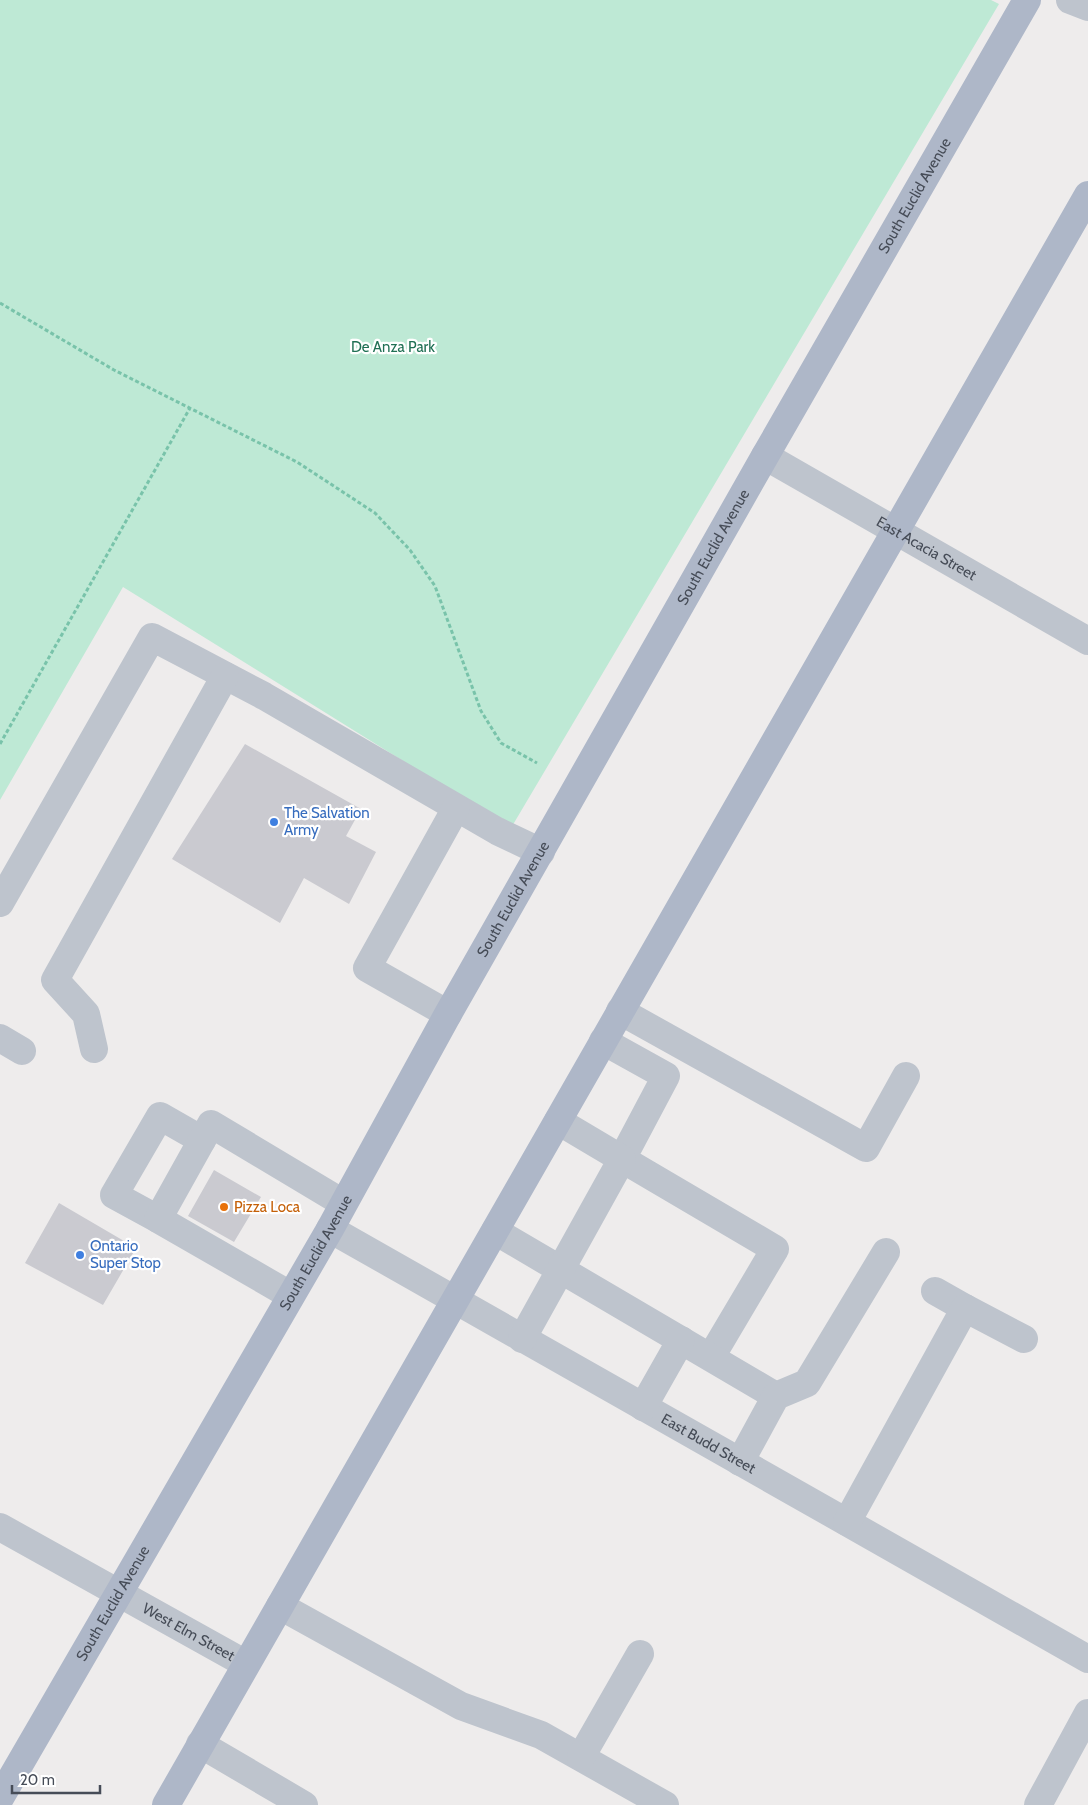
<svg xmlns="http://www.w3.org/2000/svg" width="1088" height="1805" font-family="Cabin,sans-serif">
	<rect width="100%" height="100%" fill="#eeecec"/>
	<path fill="#bee9d5" d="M0,0H991L999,4L511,828L123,587L0,800Z"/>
	<path fill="#cacad0" d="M245,744L361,809L346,836L376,852L349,904L304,878L280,923L172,859Z
		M214,1170L261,1197L234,1242L188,1216Z
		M59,1203L136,1248L103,1305L25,1263Z"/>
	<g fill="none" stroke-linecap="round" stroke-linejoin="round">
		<path stroke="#79c3aa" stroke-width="3" stroke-dasharray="4 2.5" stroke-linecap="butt" d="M0,303L114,370L297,462L375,513L410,550L435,586L481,711L501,743L537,763
			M0,744L190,408"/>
		<g stroke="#bec4cd" stroke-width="28">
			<path d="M1070,0L1088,7"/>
			<path id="s1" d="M765,456L1088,641"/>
			<path d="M0,903L152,637L264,696L497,831L541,852"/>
			<path d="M620,1011L866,1148L906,1076"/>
			<path d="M448,1014L367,968L456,808"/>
			<path d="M0,1038L22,1051"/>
			<path d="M603,1041L666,1076L622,1159L775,1249L711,1357"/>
			<path d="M94,1049L86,1014L55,980L225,676"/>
			<path d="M158,1219L114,1195L160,1116L202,1140"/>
			<path id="s2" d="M330,1229L1088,1659"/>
			<path d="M495,1231L776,1396"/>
			<path d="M935,1291L965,1308"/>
			<path d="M290,1295L158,1219L211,1124L343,1203"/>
			<path d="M522,1339L622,1159L558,1121"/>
			<path d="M643,1407L681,1340"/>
			<path d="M740,1462L776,1396L807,1383L886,1252"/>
			<path d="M847,1522L965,1308L1024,1339"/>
			<path id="s3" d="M0,1527L246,1664"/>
			<path d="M280,1606L461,1706L541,1735L665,1805"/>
			<path d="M200,1744L304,1805"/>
			<path d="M581,1757L640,1654"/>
			<path d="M1038,1805L1088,1713"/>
		</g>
		<g stroke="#aeb7c8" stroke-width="28">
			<path id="s4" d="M0,1798L330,1229L448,1014L765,456L1027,0"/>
			<path d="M166,1805L1088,195"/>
		</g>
	</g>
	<g fill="#3f7fe0" stroke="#fff" stroke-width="2">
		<circle cx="274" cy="822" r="5"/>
		<circle cx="80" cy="1255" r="5"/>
	</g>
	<circle fill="#e8710a" stroke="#fff" stroke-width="2" cx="224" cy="1207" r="5"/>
	<g text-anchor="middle" stroke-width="4.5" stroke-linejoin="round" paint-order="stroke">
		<g font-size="15" fill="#464c57" stroke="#fff">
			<text dy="5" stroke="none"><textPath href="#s4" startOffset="1845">South Euclid Avenue</textPath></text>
			<text dy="5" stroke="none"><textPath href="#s4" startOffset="1440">South Euclid Avenue</textPath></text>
			<text dy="5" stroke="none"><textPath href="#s1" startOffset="186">East Acacia Street</textPath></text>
			<text dy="5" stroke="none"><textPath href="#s4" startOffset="1035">South Euclid Avenue</textPath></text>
			<text dy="5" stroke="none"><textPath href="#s4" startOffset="630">South Euclid Avenue</textPath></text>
			<text dy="5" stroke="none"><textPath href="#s2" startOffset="435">East Budd Street</textPath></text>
			<text dy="5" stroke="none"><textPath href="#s4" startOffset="225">South Euclid Avenue</textPath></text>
			<text dy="5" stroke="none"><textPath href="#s3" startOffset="216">West Elm Street</textPath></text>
		</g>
		<g font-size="15" fill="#207054" stroke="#fff">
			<text x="393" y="352">De Anza Park</text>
		</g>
		<g font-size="15" fill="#366cbe" stroke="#fff" text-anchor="start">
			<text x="284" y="818">The Salvation<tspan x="284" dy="17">Army</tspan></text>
			<text x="90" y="1251">Ontario<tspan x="90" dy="17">Super Stop</tspan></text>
		</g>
		<g font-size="15" fill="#c56008" stroke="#fff" text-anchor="start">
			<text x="234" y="1212">Pizza Loca</text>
		</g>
	</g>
	<path d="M12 1785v8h88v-8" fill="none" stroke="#464c57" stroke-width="2.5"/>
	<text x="20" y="1785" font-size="15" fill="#464c57" stroke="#ffffff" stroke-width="4" paint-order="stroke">20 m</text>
</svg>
